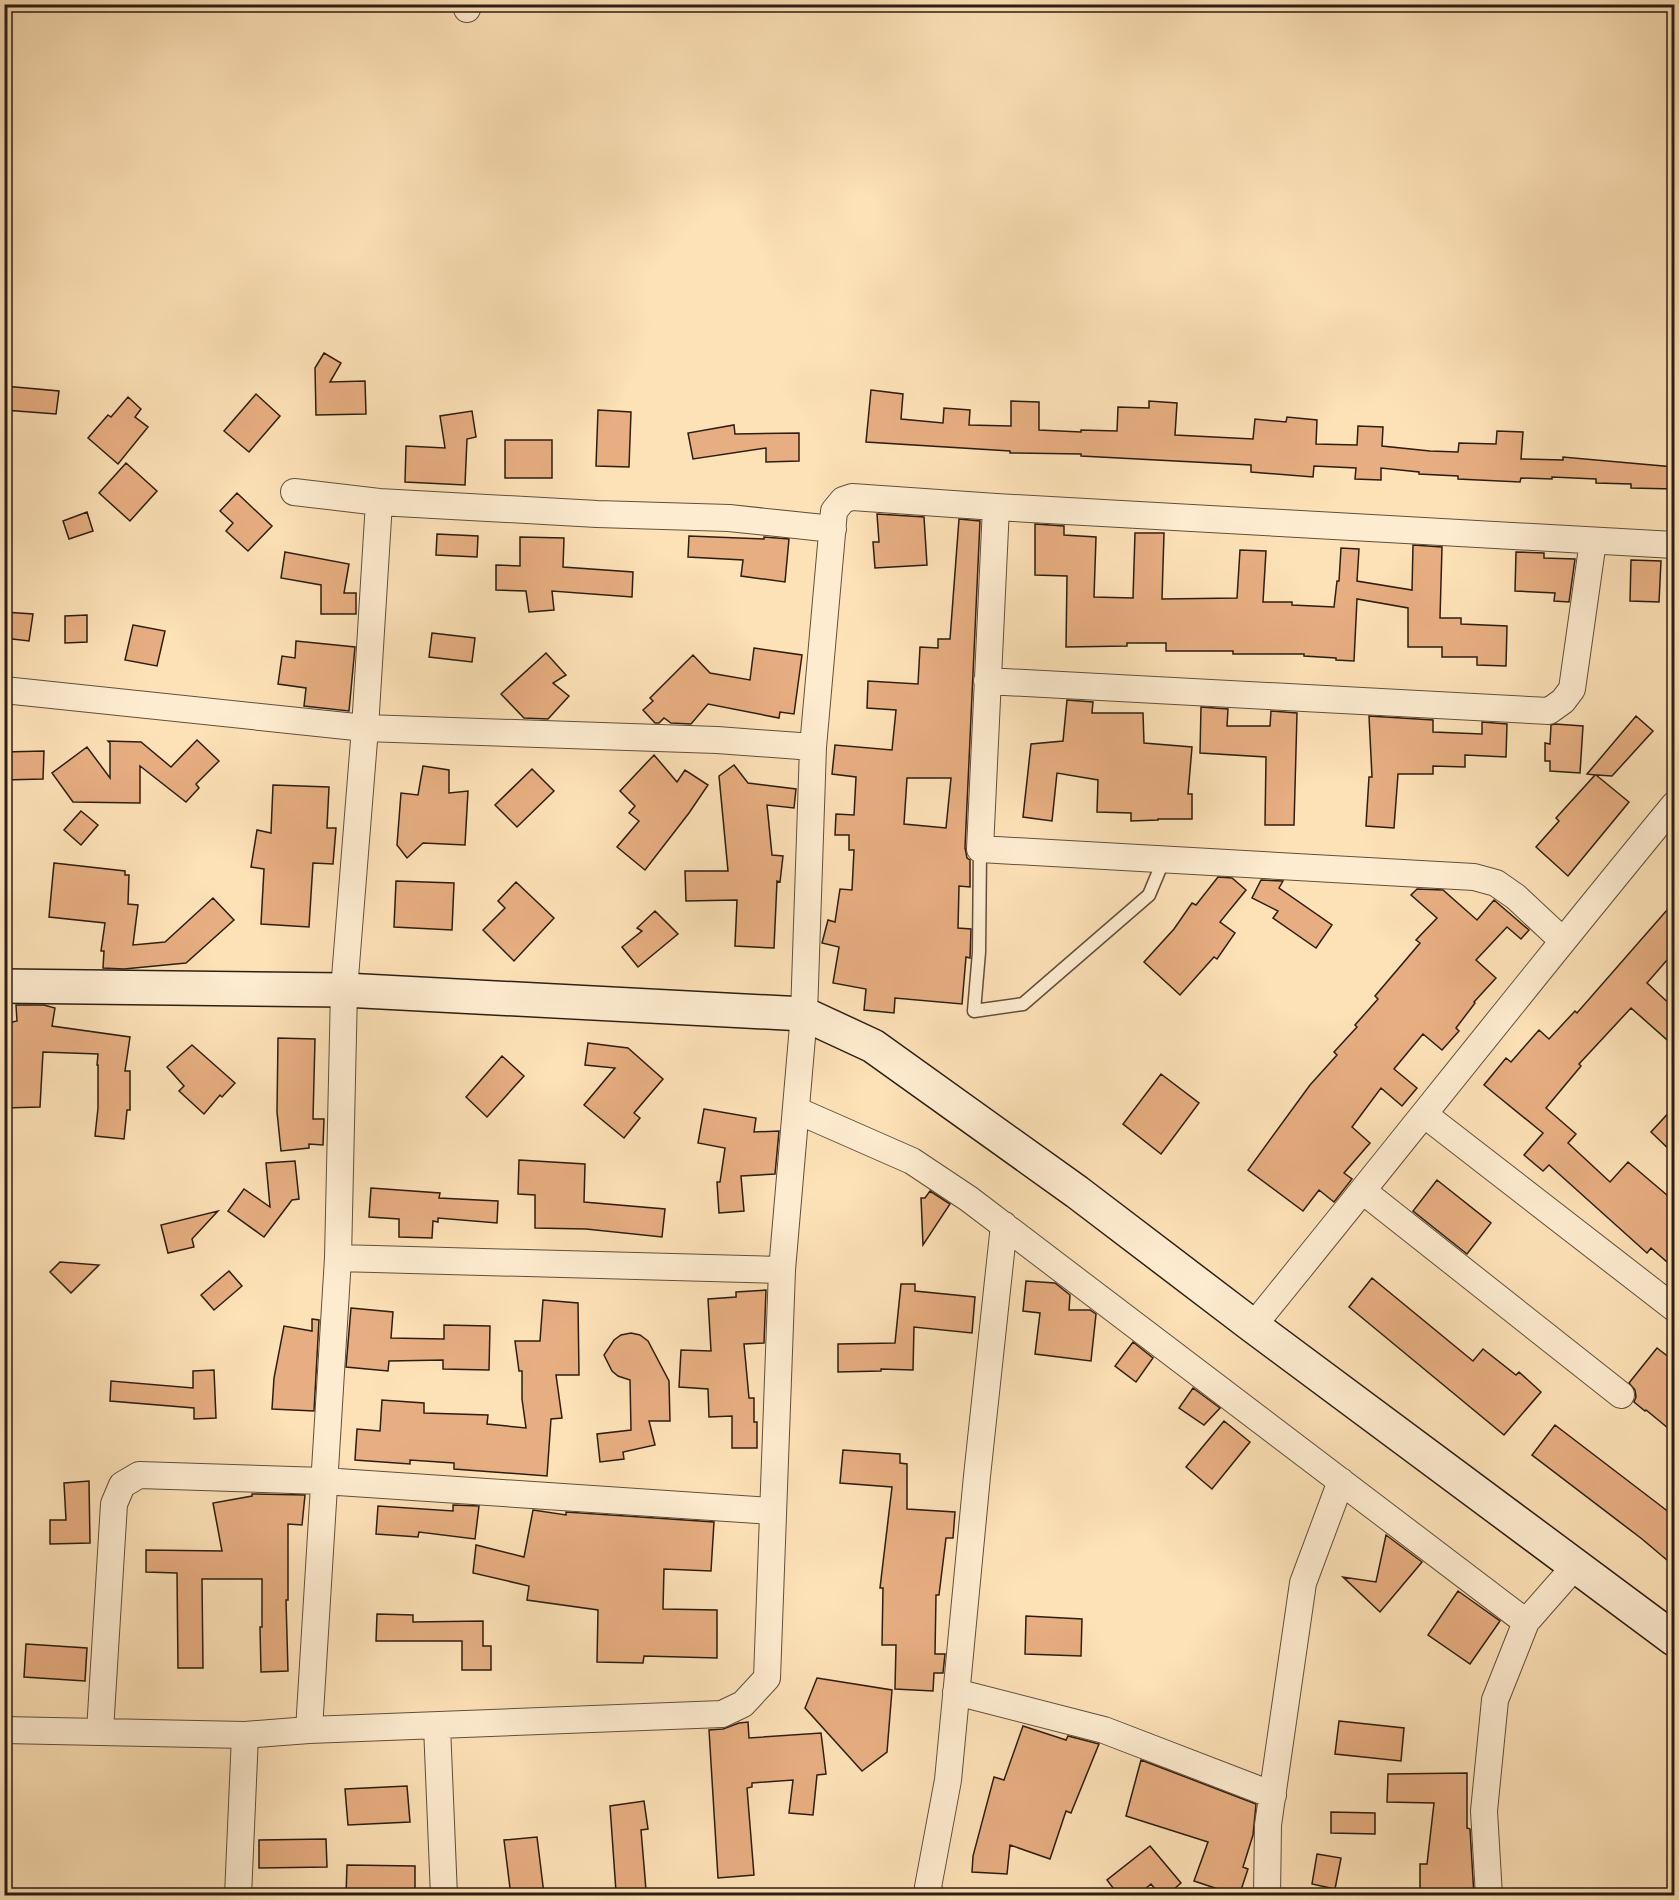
<svg xmlns="http://www.w3.org/2000/svg" width="1679" height="1900" font-family="Vollkorn,serif">
	<rect width="100%" height="100%" fill="#fde1b7"/>
	<filter id="stains"><feTurbulence type="fractalNoise" baseFrequency=".00333" numOctaves="4"/><feColorMatrix values="0 0 0 0 .2 0 0 0 0 .09 0 0 0 0 .02 0 0 0 .5 -.17"/></filter>
	<radialGradient id="worn" r=".72"><stop offset=".6" stop-color="#630" stop-opacity="0"/><stop offset="1" stop-color="#630" stop-opacity=".3"/></radialGradient>
	<path fill="#e7ae81" stroke="#2d1e12" stroke-width="1.5" fill-rule="evenodd" d="M324,353L341,363L330,382L365,381L366,414L316,415L315,368Z
		M4,386L59,391L56,414L4,410Z
		M871,390L903,394L901,419L943,423L944,408L970,410L969,425L1011,426V401L1039,402V430L1081,432V430L1117,431L1118,407L1149,408V401L1177,403L1175,435L1253,439L1255,419L1286,422L1287,417L1317,420L1316,444L1357,445L1358,426L1383,427L1382,446L1430,451L1458,452L1459,443L1496,444L1497,431L1523,432L1521,459L1563,460V457L1674,467V489L1631,488V484L1596,483V479L1552,477V479L1521,478L1520,482L1458,479V476L1419,474V472L1381,468V480L1355,479L1356,468L1314,466L1313,477L1251,472V465L1081,456V454L1010,453V451L866,442Z
		M256,394L280,416L249,452L224,431Z
		M128,397L141,409L135,417L148,427L118,464L88,438L108,415L111,417Z
		M598,410L631,412L629,467L596,466Z
		M472,411L476,437L467,439L465,485L405,482L406,446L445,448L440,416Z
		M734,425L735,434L799,433V461L766,462V448L693,459L688,433Z
		M505,440H552V478H505Z
		M126,463L157,491L130,521L99,493Z
		M237,493L272,526L248,551L226,531L233,523L220,511Z
		M87,512L93,531L69,539L63,521Z
		M877,514L924,517L927,565L875,568L873,542H879Z
		M959,519L980,521L965,848L967,858L970,860V887L959,886L958,928L971,929L970,958L966,957L962,1004L895,998L894,1013L864,1010L866,989L833,983L839,947L822,943L828,920L835,922L840,889L852,890L854,850H849V835H835L836,814L854,815L856,777L832,774L835,745L892,750L896,710L867,708L868,681L918,684L920,647L938,648V639H950ZM907,778H951L946,828L904,824Z
		M1035,524L1064,526V535L1096,537L1094,597L1133,598L1135,533H1164L1162,599L1237,598L1240,550L1266,551L1263,602H1292V605L1334,607L1337,581H1339L1341,548L1359,549L1357,581L1412,590L1413,545L1442,547L1440,618H1461V624L1507,626L1506,666L1477,665V657H1442V647H1408V608L1357,599L1354,661L1336,660V658L1304,656V654H1233V651H1166V643H1127V646L1066,647L1067,576L1035,575Z
		M437,534L478,536L477,557L436,555Z
		M689,536L764,539V537L789,539L785,582L741,576L743,560L688,557Z
		M520,537L564,538L563,567L633,572L632,597L552,591L554,610L529,612L526,591L496,590V565L520,566Z
		M285,552L349,564L344,593H356V614H321V585L281,578Z
		M1516,552L1544,553V558L1575,559L1569,602L1554,601L1555,593L1515,591Z
		M1631,560L1661,561L1659,602L1630,601Z
		M4,612L33,614L29,641L4,638Z
		M87,615V642L65,643V616Z
		M133,625L165,631L157,666L125,660Z
		M432,633L475,638L472,662L429,657Z
		M296,641L355,647L349,711L304,706L306,688L278,684L282,656L295,658Z
		M754,648L802,655L794,714L780,712L779,718L708,704L691,724L671,723L664,718L659,723H655L643,710L653,701L650,698L693,655L710,673L750,680Z
		M546,653L566,675L553,683L569,696L548,719L524,718L501,694Z
		M1067,700L1093,702L1092,713H1143L1144,743L1192,747L1188,794H1192V819H1158V820L1131,821V813L1097,812L1098,780L1057,773L1052,821L1023,817L1031,744L1063,741Z
		M1201,707L1228,709L1227,726H1270L1271,711L1297,713L1294,825H1265L1266,757L1200,753Z
		M1369,716L1433,720V732L1482,734V722L1507,724L1506,757L1465,755V767L1433,766V774H1398L1394,828L1366,826L1369,777H1372Z
		M1636,716L1653,731L1612,776L1596,775L1629,802L1568,876L1536,847L1559,821L1556,818L1595,775L1587,774Z
		M1555,724L1583,726L1580,773L1550,771V761H1545V743L1550,744L1551,725Z
		M197,740L219,761L196,784L199,788L186,802L140,766V803L73,802L52,773L87,747L110,778V743L108,741L141,742L171,767Z
		M44,751L43,779L4,780V752Z
		M654,755L677,782L685,770L708,785L689,813L645,870L617,847L639,821L629,813L635,806L620,791Z
		M734,765L748,783L796,789L794,808L767,805L772,855L783,856L780,882L777,881L774,948L735,946L737,900L686,901L685,871H728L719,776Z
		M423,766L449,770V793L468,791L465,845L423,843L407,858L397,845L401,793L418,795Z
		M532,769L554,791L517,827L495,805Z
		M273,785L329,787L327,828H336L333,864L313,863L309,927L261,924L264,869L251,867L257,830L271,833Z
		M81,811L98,825L81,845L64,830Z
		M54,863L125,871V875H129L128,904L138,905L133,945L165,942L213,898L234,920L186,963L124,969L103,968L104,951H101L105,923L49,917Z
		M1218,877L1232,878L1246,890L1220,922L1235,933L1217,959L1214,957L1180,995L1144,962L1174,929L1192,903L1196,905Z
		M1261,880L1283,881L1279,888L1332,925L1316,948L1273,918L1278,911L1252,898Z
		M396,881L454,883L452,930L394,927Z
		M516,882L554,918L514,961L483,930L505,908L498,901Z
		M1417,889L1443,890L1477,920L1494,900L1529,930L1521,939L1507,927L1476,960L1496,978L1474,1002L1475,1003L1456,1028L1459,1031L1442,1050L1423,1034L1394,1069L1417,1088L1402,1106L1381,1088L1352,1127L1370,1143L1344,1173L1352,1179L1334,1202L1319,1190L1303,1211L1248,1170L1310,1085L1337,1055L1334,1052L1357,1027L1355,1025L1378,999L1375,996L1420,943L1416,940L1437,918L1411,895Z
		M1674,902V952L1647,983L1674,1008V1046L1631,1008L1579,1064L1581,1066L1546,1108L1576,1134L1568,1143L1610,1182L1628,1162L1674,1201V1268L1651,1248L1647,1253L1549,1165L1543,1171L1524,1155L1543,1133L1484,1085L1506,1058L1511,1062L1539,1030L1549,1039L1575,1011L1577,1013Z
		M655,911L678,934L638,967L622,947L642,931L637,928Z
		M16,1005H44L55,1008L52,1026L130,1037L125,1071H130V1110H127L124,1139L95,1136L98,1108V1065H97L98,1054L43,1052L40,1107L4,1108V1024L17,1021Z
		M278,1038L315,1039L313,1119H324L323,1145L309,1144V1148L281,1151L277,1112Z
		M588,1043L628,1048L663,1079L634,1113L640,1118L624,1138L584,1105L615,1068L585,1065Z
		M192,1045L235,1083L222,1097L220,1095L204,1114L179,1091L184,1086L167,1067Z
		M502,1056L524,1076L487,1117L466,1097Z
		M1161,1074L1199,1103L1161,1154L1123,1124Z
		M1674,1107V1154L1651,1132Z
		M704,1109L756,1118L754,1132L779,1131L775,1174L741,1176L744,1211L719,1213L717,1182H720L725,1148L698,1143Z
		M519,1160L585,1164L584,1202L665,1209L662,1237L586,1229L535,1228V1195L518,1194Z
		M295,1161L299,1199L292,1200L264,1237L228,1211L244,1189L270,1207L266,1163Z
		M1437,1180L1491,1223L1467,1254L1413,1211Z
		M371,1188L440,1193L439,1198L498,1201L497,1223L438,1218V1222L433,1221L432,1238L399,1237V1219L369,1217Z
		M930,1191L950,1204L923,1245L921,1198H925Z
		M218,1211L192,1239L194,1247L168,1253L161,1225Z
		M60,1262L99,1265L71,1293L50,1272Z
		M229,1271L242,1286L214,1310L201,1295Z
		M1372,1278L1473,1361L1483,1349L1516,1375L1519,1372L1541,1392L1504,1435L1349,1307Z
		M1026,1281L1055,1283L1070,1295L1069,1310H1090L1096,1314L1091,1361L1035,1354L1040,1313L1023,1311Z
		M901,1284H915V1291L975,1297L972,1333L914,1327L913,1370L881,1369V1371L838,1372V1344L895,1343Z
		M766,1290L764,1343L744,1344L749,1398H754V1422H757V1448H732V1416L709,1417L708,1389L679,1387L681,1350L711,1351L708,1299L736,1297V1292Z
		M543,1300L578,1303L579,1375H556L562,1418L551,1419L547,1476L454,1469V1463L410,1460V1464L355,1460L357,1429L380,1431L382,1400L424,1403V1413L488,1415L487,1424L526,1428L522,1399V1371H519L515,1341H540Z
		M351,1308L393,1312L391,1338L444,1339V1325L490,1326L489,1370L443,1369V1360L389,1361L388,1371L346,1367Z
		M312,1319L319,1320L314,1411L272,1409L274,1378L284,1326L312,1331Z
		M631,1333L640,1335L648,1341L669,1381L670,1421H649L655,1445L623,1452L624,1459L600,1462L597,1434L631,1430L630,1380L618,1376L612,1371L604,1355L614,1340L621,1335Z
		M1133,1342L1153,1358L1136,1382L1115,1366Z
		M1657,1348L1674,1361V1433L1646,1410L1645,1411L1634,1402L1636,1397L1635,1390L1629,1383Z
		M214,1370L216,1418L194,1419V1408L110,1401L111,1381L193,1388V1371Z
		M1193,1388L1220,1408L1204,1425L1179,1408Z
		M1224,1421L1250,1442L1212,1489L1186,1467Z
		M1555,1425L1674,1516V1566L1642,1539L1532,1455Z
		M843,1450L900,1454V1463L907,1464V1509L955,1512L953,1538H946L939,1595H936L935,1654H945L943,1673H934L933,1691L895,1689L896,1645H882L883,1588H880L892,1487L840,1483Z
		M89,1481L90,1543L50,1544V1520H66L64,1483Z
		M252,1494L305,1495L302,1525L288,1524V1600H286L288,1671L261,1672L260,1627H262V1579H202L203,1668H178L177,1573L146,1572V1550L222,1551L213,1503L252,1496Z
		M453,1505L479,1506L475,1539L419,1532L418,1537L376,1534L378,1506L453,1511Z
		M533,1510L566,1515V1512L714,1522L711,1571L664,1569L663,1609L717,1610V1658L644,1656L643,1663L597,1662L598,1610L527,1600L529,1586L473,1573L476,1545L524,1557Z
		M1386,1535L1422,1562L1380,1612L1343,1577L1376,1582Z
		M1458,1591L1500,1621L1470,1664L1428,1635Z
		M377,1614L413,1615V1622L483,1621V1646H491V1670H462V1641H376Z
		M1026,1616L1082,1619L1081,1656L1025,1654Z
		M26,1644L87,1648L85,1681L24,1677Z
		M817,1678L892,1690L887,1752L862,1771L805,1708Z
		M1339,1721L1404,1728L1401,1761L1335,1754Z
		M748,1722L749,1738L821,1733L826,1774L817,1775L813,1815L789,1813L793,1780L752,1783V1787L747,1788L754,1875L718,1878L709,1730L723,1729L739,1723Z
		M1023,1726L1066,1740L1068,1736L1099,1744L1071,1813L1066,1811L1050,1859L1010,1845L1007,1874L972,1872L973,1856L994,1777L1004,1780Z
		M1141,1760L1256,1804L1253,1835L1243,1867L1248,1869L1239,1896L1194,1881L1208,1842L1126,1816Z
		M1467,1773V1828L1470,1829L1474,1896H1439V1891L1420,1890V1864H1427L1434,1803L1387,1802L1388,1774Z
		M407,1786L410,1822L348,1825L345,1789Z
		M644,1801L648,1829L641,1830L646,1890L616,1892L610,1806Z
		M1331,1812L1375,1813V1834L1331,1833Z
		M537,1837L544,1894L511,1896L504,1840Z
		M326,1839L327,1867L259,1868V1840Z
		M1150,1846L1181,1883L1166,1896H1161L1151,1884L1137,1896H1119L1107,1880Z
		M1317,1854L1341,1858L1335,1889L1312,1884Z
		M347,1865L415,1866V1896H346Z"/>
	<g fill="none" stroke-linecap="round" stroke-linejoin="round">
		<defs>
			<path id="lane" d="M980,849L979,952L974,1011L1023,1004L1149,895L1164,859"/>
			<path id="street" d="M467,9V4
				M294,492L379,502L597,514L729,518L833,529
				M996,507L980,849L1474,877L1496,883L1516,897L1562,940
				M987,681L1549,711L1563,701L1572,689L1593,541
				M4,690L365,728L717,740L813,747
				M796,1110L912,1161L969,1199L1526,1622
				M1425,1115L1674,1308
				M1363,1191L1621,1395
				M338,1258L782,1270
				M1253,1326C1394,1153 1532,977 1674,805
				M956,1692L1104,1730L1273,1795
				M437,1726L444,1896
				M4,1730L245,1735L309,1730L722,1714L743,1704L767,1678L782,1270L804,1014L813,747L834,511L843,500L852,497L996,507L1674,545
				M309,1730L338,1258L344,990L365,728L379,502
				M100,1731L114,1504L122,1485L139,1475L323,1481L772,1511
				M238,1896L245,1735
				M931,1896L928,1887L948,1780L977,1476L1004,1225
				M1267,1896L1268,1825L1303,1583L1341,1481
				M1489,1896L1484,1811L1495,1700L1526,1622L1576,1565"/>
			<path id="secondary" d="M4,986L344,990L804,1014L873,1046L1077,1192L1253,1326L1674,1639"/>
		</defs>
		<use href="#lane" stroke="#614f3b" stroke-width="15"/>
		<use href="#street" stroke="#614f3b" stroke-width="28"/>
		<use href="#secondary" stroke="#2d1e12" stroke-width="36"/>
		<path stroke="#2d1e12" stroke-width="4" stroke-dasharray="4.5 3" stroke-linecap="butt" d="M369,4L445,8"/>
		<use href="#lane" stroke="#feecd0" stroke-width="12"/>
		<use href="#street" stroke="#feecd0" stroke-width="26"/>
		<use href="#secondary" stroke="#feecd0" stroke-width="33"/>
	</g>
	<rect width="1679" height="1900" fill="none" stroke="#fde1b7" stroke-width="24"/>
	<rect x="6" y="6" width="1667" height="1888" fill="none" stroke="#2d1e12" stroke-width="3"/>
	<rect x="12" y="12" width="1655" height="1876" fill="none" stroke="#2d1e12" stroke-width="1.5"/>
	<rect width="100%" height="100%" filter="url(#stains)"/>
	<rect width="100%" height="100%" fill="url(#worn)"/>
</svg>
